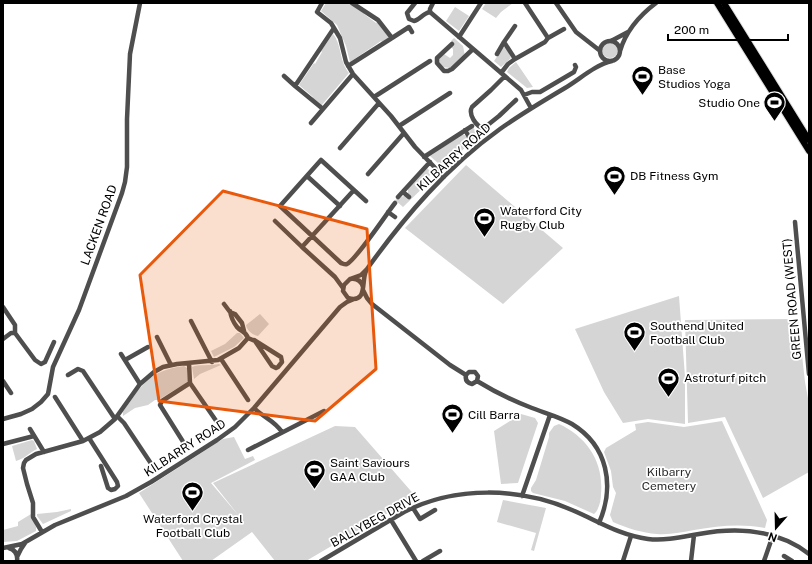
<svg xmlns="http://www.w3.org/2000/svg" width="812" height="564" font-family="'Public Sans',sans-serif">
	<rect width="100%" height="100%" fill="#fff"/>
	<path fill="#d5d5d5" d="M326,3H348L364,13V14L376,23L377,22L388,36V38L382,42L381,41L350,62L346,46L337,25L321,11Z
		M486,3H513L501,12L496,18L482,9Z
		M455,7L469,16L459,31L446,21Z
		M333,34C342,45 339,61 349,73L321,106L312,98L313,97L299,85L314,63L315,64L322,52L321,51Z
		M454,38L463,46L465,56L450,68L442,67L438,61L439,58L444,54L450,58L453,55V49L451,47L454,44L451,41Z
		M602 50a8 8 0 1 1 16 0a8 8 0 1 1-16 0Z
		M505,47L511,56L510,57L511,58L501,67L494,61L503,48Z
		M516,62L533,87L527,88L507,72L509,68Z
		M473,127L478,135L447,165L442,163L439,164L430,156L461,135H465L468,139L471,137L469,132Z
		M466,165L563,248L503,304L405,228Z
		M427,168L431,172L429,177L430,181L403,207L395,200L408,194V189Z
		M679,296L685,377V424L648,419L623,423L604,392L575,329Z
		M260,314L269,324L258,336C253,335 247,331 246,325Z
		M798,319L805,382L809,404V472L763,498L725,417L688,423L685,320Z
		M237,333H240L244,338L234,347L214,357L211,351L225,344Z
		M219,364L221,365L200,374L194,379L192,367C199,364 210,366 219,364Z
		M184,366L187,368L188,381L186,383L158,400H155L148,405L135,408L123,416V412C142,385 148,371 184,366Z
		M521,414L535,418L538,423L518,483L501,484L494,431Z
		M722,421L767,520L765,528C739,523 719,526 694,530C682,532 670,535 657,534C642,533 627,528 613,522L610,515L616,493L613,487L611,471L604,452L606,448L636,430L635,424L648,422L684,427Z
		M559,424C587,437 604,462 601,494C601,500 599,510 594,514L565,501L533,493L531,491V488L536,480L549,437V433L554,426Z
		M335,426L355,427L417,498L386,514L306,561H275L252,532L211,561H183L139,493L223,439L234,437L245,459L253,456L255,460L211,483L239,516L213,483Z
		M32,440L34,441L37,449C29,453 24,459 16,461L12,446Z
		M503,500L546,508L534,551L531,550L536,533L497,522Z
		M71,509V511L43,524L37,516V514L57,512Z
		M31,514L36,527V531L17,541L3,542V530L18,526V522Z"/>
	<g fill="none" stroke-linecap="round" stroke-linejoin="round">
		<defs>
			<path id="major" d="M717,3L809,151
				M724,3L809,140"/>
		</defs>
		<use href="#major" stroke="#dbdbdb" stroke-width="8"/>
		<path stroke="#4e4e4e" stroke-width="4.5" d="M322,3L317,12L331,23L334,28
			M415,3L407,13L409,19L414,21C420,20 423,13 430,12V9L433,3
			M556,3L576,32L599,50
			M430,12L521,90L531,108
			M459,37L481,3
			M392,38L409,27L412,32
			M548,38L564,29
			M600 51a10 10 0 1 1 20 0a10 10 0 1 1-20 0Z
			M611,41L628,32
			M452,44L437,58V63L444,71H448L452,69L473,49
			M620,51C626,31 640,15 656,3
			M497,54L504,42
			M515,59L545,42L548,38L525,3
			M348,66L392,38L378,20L352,3
			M501,73L508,64L515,59L504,42L515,26
			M284,76L295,86
			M505,76L491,90L472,107C468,114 476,127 484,128L499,116L516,100
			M524,95L532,92H540L574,72L576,67L575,65
			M374,97L430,61
			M323,109L295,86L334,28L340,38L346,62L353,74L391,116L415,147L444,177
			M311,123L353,74
			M399,126L450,93
			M465,130L469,137
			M340,148L379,103
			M424,157L472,126
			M368,174L404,133
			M307,176L340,206
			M403,192L409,197
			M398,197L430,162
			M366,201L321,160L280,206L341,263C344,264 345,265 347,264C356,260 387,213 395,203
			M388,212L395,217
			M275,221L302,247
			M795,222L809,374
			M350,279L361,275L367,269C405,216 447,167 500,129C521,114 543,101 565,88C580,79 595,65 612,61
			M363,287C361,280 356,278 350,279L344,285L343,291L348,298C368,304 361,281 366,271
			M343,288L335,277L302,247L354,190
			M363,290L367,298L372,304L450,365L466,375
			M224,304L230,312L235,314L242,323L244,331
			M3,307L15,325V333
			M230,311C231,317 233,322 237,327C241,332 245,330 248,338
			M191,321L212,362
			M15,333L35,360L41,364L45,362L54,342
			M157,337L171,365
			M248,338L255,341L272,366L276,368L278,367L282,362L281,357L254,340
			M3,339L11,333H15
			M121,354L140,384
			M221,359L248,400
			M125,360L148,347
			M68,375L78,369L83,371L115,419
			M466,375L469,372H475L478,376L477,381
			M466,375C465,380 467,383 472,384L477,381
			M3,381L11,393
			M477,381C495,392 513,401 532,408C545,413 560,417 572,424C608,446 615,486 599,523
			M190,383L219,425
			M55,397L83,441
			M254,408C264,418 274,420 282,432
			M117,416L124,423L154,468
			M3,419L21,414L32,409L41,402L48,394L53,367L79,310L122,193L125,182L127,167V119L130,54L140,3
			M30,429L44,452
			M89,438L117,482L118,486L115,489L111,490L108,488L101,466
			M3,444L34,436
			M187,448L160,405L162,401L190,383L189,363
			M248,450L324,411
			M522,496L550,415
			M413,508L420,519L435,510
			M391,520L416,561
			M42,532L33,517V503L27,484L23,468L24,463L26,460L36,454L83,441L100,432L115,419L140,384L154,372L163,367L177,364L218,360L239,348L248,338
			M3,548L22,544L55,525L126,496L151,482L217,440L235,427L254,408L340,307L347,302L354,299
			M9,548C15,550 18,554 17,561
			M784,556L792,561
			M17,557L21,549L25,543
			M321,561L404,512C455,486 520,487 572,510C598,521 619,535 648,539C665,541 682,537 699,534C738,527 777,529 809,554
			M423,561L440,551
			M623,561L631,536
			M691,561L694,535
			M764,561L773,535"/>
		<use href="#major" stroke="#000" stroke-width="6"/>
	</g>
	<path fill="#e8590c" fill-opacity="0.2" stroke="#e8590c" stroke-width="3" stroke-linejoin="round" d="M223,191L367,229L376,369L315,421L159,401L140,275Z"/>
	<defs>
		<symbol id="stadium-pin" viewBox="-11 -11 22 30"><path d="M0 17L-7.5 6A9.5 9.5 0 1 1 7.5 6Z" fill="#000" stroke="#fff"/><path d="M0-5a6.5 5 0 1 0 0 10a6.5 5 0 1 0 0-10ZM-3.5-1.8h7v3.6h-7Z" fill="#fff"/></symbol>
	</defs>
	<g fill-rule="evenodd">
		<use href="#stadium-pin" x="630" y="64" width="25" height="34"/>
		<use href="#stadium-pin" x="762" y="90" width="25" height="34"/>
		<use href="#stadium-pin" x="602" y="164" width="25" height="34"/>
		<use href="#stadium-pin" x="472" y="206" width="25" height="34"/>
		<use href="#stadium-pin" x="622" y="320" width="25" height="34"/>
		<use href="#stadium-pin" x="656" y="366" width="25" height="34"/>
		<use href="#stadium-pin" x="440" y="402" width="25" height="34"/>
		<use href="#stadium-pin" x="302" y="458" width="25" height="34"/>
		<use href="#stadium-pin" x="180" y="480" width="25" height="34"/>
	</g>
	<g text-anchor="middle" stroke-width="3.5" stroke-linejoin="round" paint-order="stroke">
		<g font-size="12" fill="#000" stroke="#fff" text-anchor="start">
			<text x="658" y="74">Base<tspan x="658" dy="14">Studios Yoga</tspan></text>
			<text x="760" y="107" text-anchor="end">Studio One</text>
			<text x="630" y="180">DB Fitness Gym</text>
			<text x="500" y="215">Waterford City<tspan x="500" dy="14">Rugby Club</tspan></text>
			<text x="650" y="330">Southend United<tspan x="650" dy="14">Football Club</tspan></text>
			<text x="684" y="382">Astroturf pitch</text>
			<text x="468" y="419">Cill Barra</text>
			<text x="330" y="467">Saint Saviours<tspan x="330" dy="14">GAA Club</tspan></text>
			<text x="193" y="523" text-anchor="middle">Waterford Crystal<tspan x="193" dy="14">Football Club</tspan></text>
		</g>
		<g font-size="12" fill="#000" stroke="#fff">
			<text transform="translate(454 157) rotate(-42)" y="4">KILBARRY ROAD</text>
			<text transform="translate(99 225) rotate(-70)" y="4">LACKEN ROAD</text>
			<text transform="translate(792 299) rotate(-95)" y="4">GREEN ROAD (WEST)</text>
			<text transform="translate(185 448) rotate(-33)" y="4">KILBARRY ROAD</text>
			<text transform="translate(375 520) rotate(-29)" y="4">BALLYBEG DRIVE</text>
		</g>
		<g font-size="12" fill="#2c2c2c" stroke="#fff">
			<text x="669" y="476">Kilbarry<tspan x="669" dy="14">Cemetery</tspan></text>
		</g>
	</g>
	<rect width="812" height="564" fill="none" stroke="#000000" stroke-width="8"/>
	<g transform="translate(776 528) rotate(200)" stroke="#ffffff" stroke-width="3" paint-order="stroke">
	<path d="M0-3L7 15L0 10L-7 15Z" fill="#000000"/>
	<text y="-6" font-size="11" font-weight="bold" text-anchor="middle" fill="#000000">N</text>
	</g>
	<path d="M668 34v6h120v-6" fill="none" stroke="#000000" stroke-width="2"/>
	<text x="674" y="34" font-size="12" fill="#000000" stroke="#ffffff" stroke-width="3" paint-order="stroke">200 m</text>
</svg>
